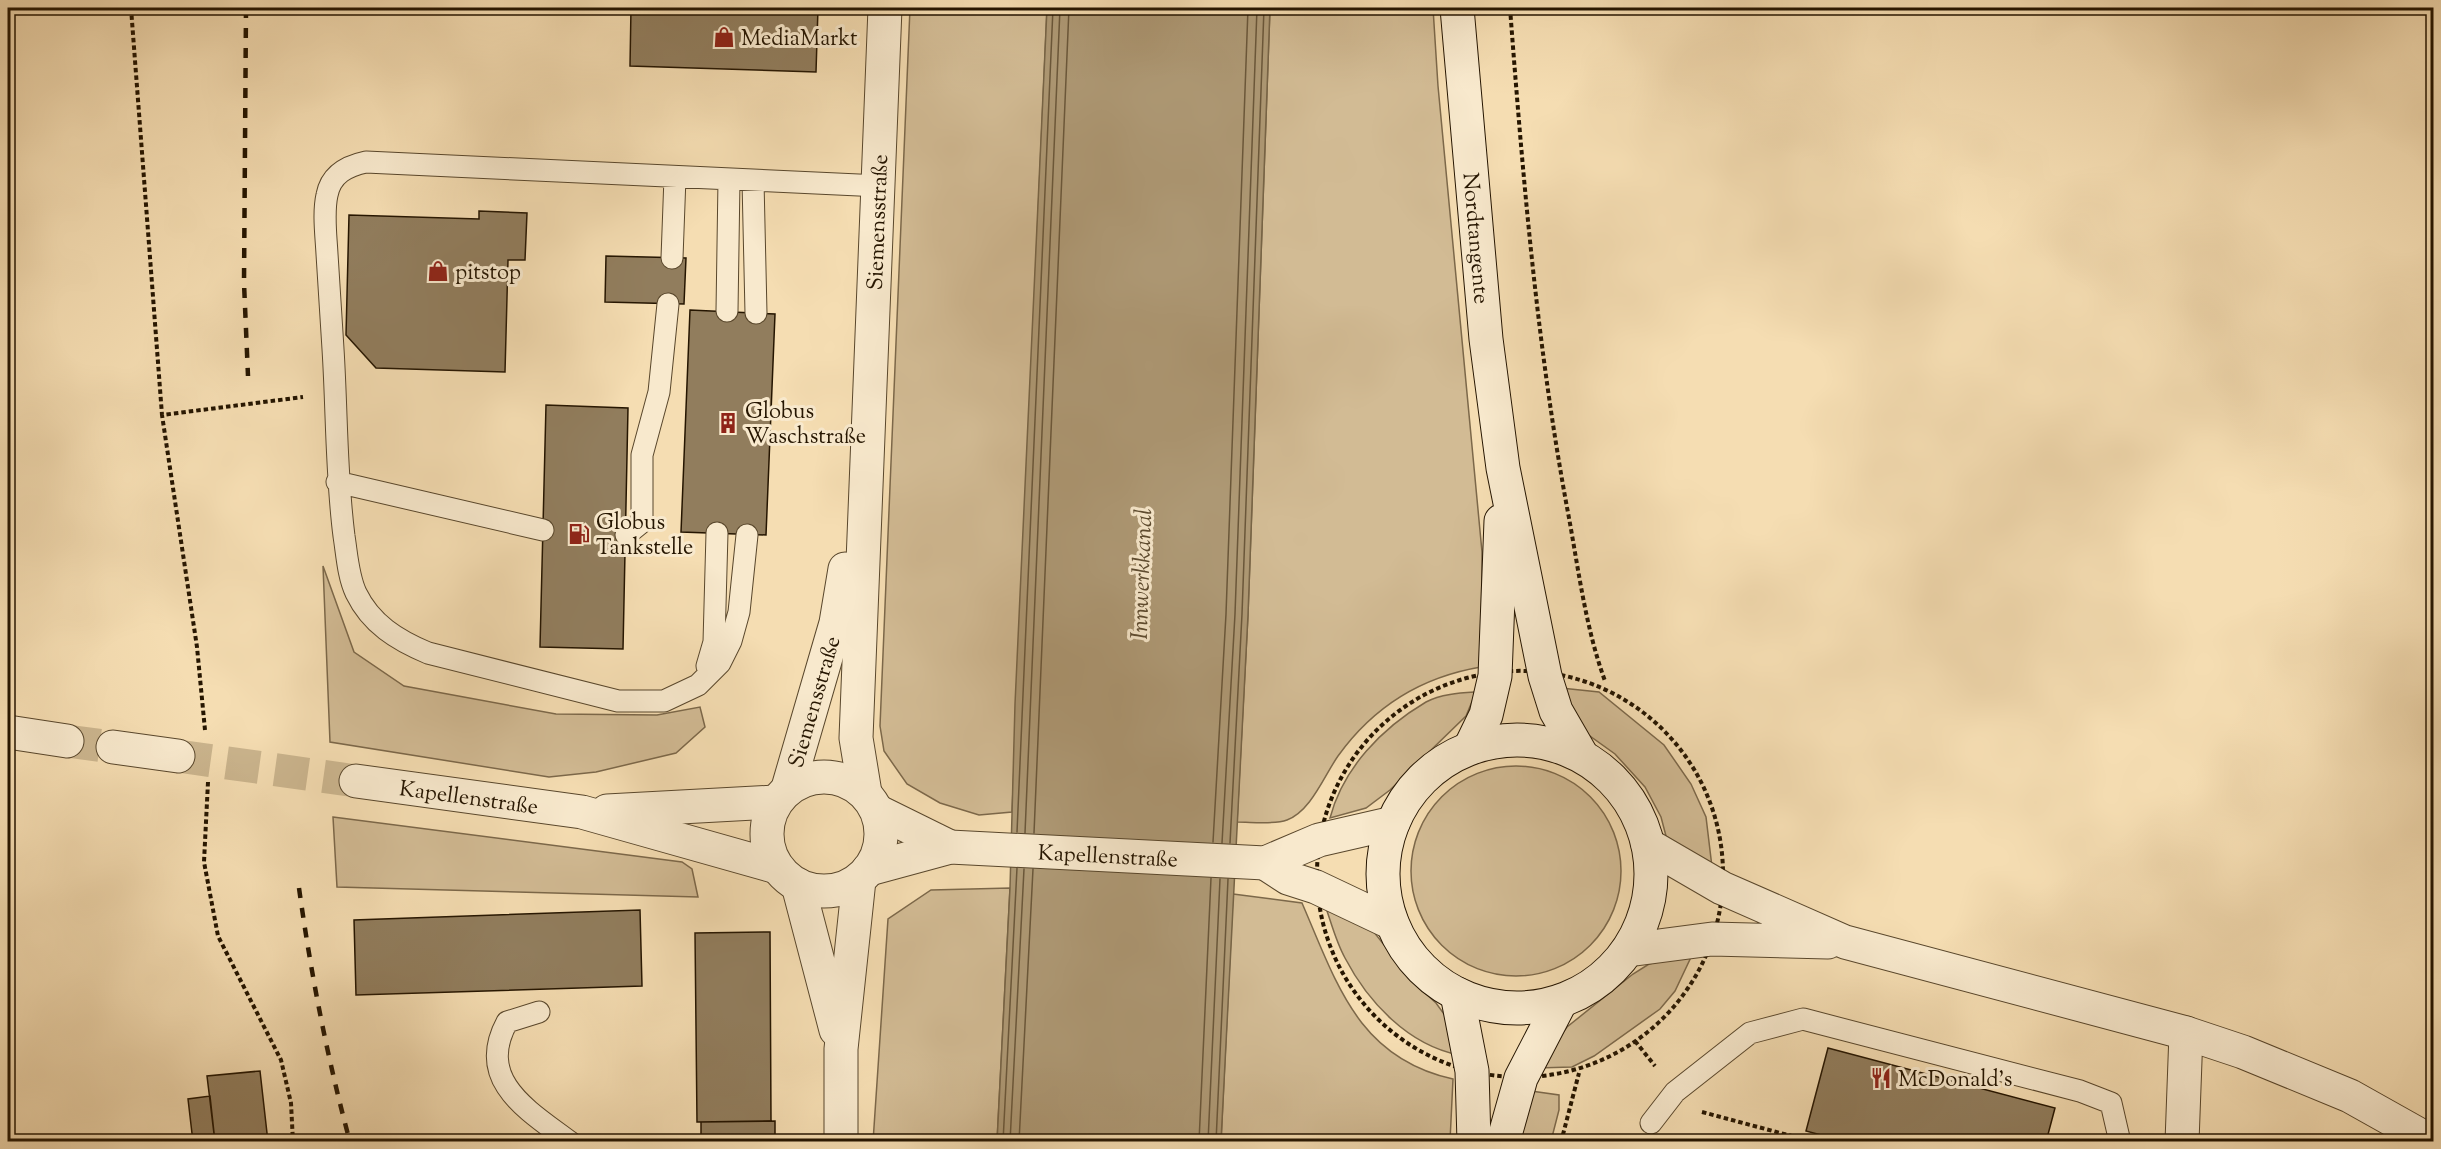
<svg xmlns="http://www.w3.org/2000/svg" width="2441" height="1149" font-family="'Sorts Mill Goudy',serif">
	<rect width="100%" height="100%" fill="#f5ddb2"/>
	<filter id="stains"><feTurbulence type="fractalNoise" baseFrequency=".00333" numOctaves="4"/><feColorMatrix values="0 0 0 0 .2 0 0 0 0 .09 0 0 0 0 .02 0 0 0 .5 -.17"/></filter>
	<radialGradient id="worn" r=".72"><stop offset=".6" stop-color="#630" stop-opacity="0"/><stop offset="1" stop-color="#630" stop-opacity=".3"/></radialGradient>
	<path fill="#d2bb94" stroke="#7c684a" stroke-width="1.5" d="M910,8H1047L1012,812L979,815L940,803L907,784L884,751L880,726Z
		M1270,8H1433L1438,86L1482,552L1481,667C1421,677 1374,706 1338,756C1324,776 1311,811 1287,820C1274,825 1252,822 1237,822L1248,615Z
		M323,566L354,652L404,686L556,714L657,715L700,707L705,727L676,753L596,772L549,777L330,742Z
		M1561,688L1599,692L1664,745L1691,784L1706,817L1712,867L1666,836L1661,817L1645,787L1615,754L1576,726Z
		M1476,692L1466,716L1390,790L1366,808L1330,818C1343,768 1382,728 1426,702C1441,694 1460,693 1476,692Z
		M1411 871a105 105 0 1 1 210 0a105 105 0 1 1-210 0Z
		M333,817L682,862L692,869L698,897L337,887Z
		M1010,888L997,1141L873,1142L888,919L931,890Z
		M1233,894L1302,903C1337,984 1358,1058 1453,1079L1450,1141L1221,1142Z
		M1325,905L1366,922L1415,984L1436,1003L1452,1025L1459,1055C1408,1045 1368,1002 1345,958C1336,942 1331,922 1325,905Z
		M1693,953L1675,991L1660,1009L1594,1056L1572,1067L1537,1068L1567,1027L1633,974L1649,964Z
		M1531,1091L1559,1095V1110L1551,1141L1519,1142Z"/>
	<path fill="#ae9975" stroke="#776446" stroke-width="1.5" d="M1047,8H1270L1248,615L1221,1141L997,1142L1010,888L1015,704Z"/>
	<g fill="none" stroke-linecap="round" stroke-linejoin="round">
		<path stroke="#6a573a" stroke-width="1.5" d="M1017,832L1053,8
			M1025,833L1060,8
			M1034,833L1069,8
			M1213,842L1226,614L1248,8
			M1222,843L1235,614L1257,8
			M1230,843L1242,614L1264,8
			M1003,1142L1017,868
			M1010,1142L1024,869
			M1019,1142L1033,869
			M1199,1142L1211,878
			M1208,1142L1220,879
			M1216,1142L1228,879"/>
	</g>
	<path fill="#917d5d" stroke="#251500" stroke-width="1.5" d="M631,8H818L816,72L630,66Z
		M479,211L527,213L525,260H508L505,372L376,368L346,335L349,215L479,219Z
		M606,256L686,258L684,304L605,302Z
		M690,310L775,314L766,535L681,532Z
		M546,405L628,408L623,649L540,647Z
		M640,910L642,986L356,995L354,920Z
		M770,932L771,1121L697,1122L695,933Z
		M1828,1048L2055,1108L2046,1142H1847L1806,1131Z
		M260,1071L268,1142H215L207,1076Z
		M210,1096L215,1142H193L188,1099Z
		M775,1121V1142H701V1122Z
		M2048,1135L2071,1142H2046Z"/>
	<g fill="none" stroke-linecap="round" stroke-linejoin="round">
		<path stroke="#cbb58e" stroke-width="33" stroke-dasharray="33 16" stroke-linecap="butt" d="M67,741L113,747
			M178,756L356,781"/>
		<defs>
			<path id="service" d="M753,181L756,313
				M672,258L675,177
				M727,311L729,180
				M337,482L543,530
				M626,535L642,522V455L659,392L668,304
				M747,535L739,612L731,641L720,663L698,685L664,701H618L428,653C397,640 371,624 356,593C348,576 347,555 344,536C336,474 337,412 333,349C331,317 329,286 327,254C326,235 323,213 327,195C331,174 347,166 366,162L880,186
				M707,666L714,642L717,533
				M539,1012L507,1022C475,1081 529,1111 570,1142
				M1651,1123L1675,1092L1750,1033L1803,1019L2080,1091L2111,1103L2120,1142"/>
			<g id="minor">
				<path d="M8,732L67,741"/>
				<path d="M113,747L178,756"/>
				<circle cx="824" cy="834" r="57"/>
				<path id="s1" d="M356,781L582,812L777,867"/>
				<path id="s2" d="M788,788L836,623L845,569"/>
				<path id="s3" d="M865,793L856,738L885,8"/>
				<path d="M607,811L775,802"/>
				<path d="M877,811L950,847"/>
				<path d="M1265,863L1288,878L1316,887L1392,923"/>
				<path id="s4" d="M869,869L950,847L1265,863L1319,840L1393,823"/>
				<path d="M798,885L836,1030"/>
				<path d="M841,1142V1049L859,880"/>
				<path d="M2182,1142L2186,1033"/>
			</g>
			<path id="tertiary" d="M1648,845L1722,888L1845,942L2186,1033L2243,1052L2350,1096L2432,1142
				M1628,950L1712,939L1828,942"/>
			<g id="secondary">
				<path id="s5" d="M1457,8L1486,339L1503,468L1545,676L1556,711L1582,756"/>
				<circle cx="1517" cy="874" r="134"/>
				<path d="M1470,748L1486,715L1495,676L1501,521"/>
				<path d="M1457,994L1472,1071L1474,1142"/>
				<path d="M1503,1142L1521,1078L1561,1001"/>
			</g>
		</defs>
		<use href="#service" stroke="#59472c" stroke-width="23"/>
		<use href="#minor" stroke="#59472c" stroke-width="35"/>
		<use href="#tertiary" stroke="#59472c" stroke-width="35"/>
		<use href="#secondary" stroke="#251500" stroke-width="35"/>
		<path stroke="#251500" stroke-width="4" stroke-dasharray="4.5 3" stroke-linecap="butt" d="M131,8L162,415
			M1510,8C1523,178 1537,349 1569,518C1579,573 1586,629 1605,681
			M1317 874a203 203 0 1 1 406 0a203 203 0 1 1-406 0Z
			M205,730L197,647L162,415L303,397
			M208,782L204,862L218,936L281,1060L291,1103L293,1142
			M1635,1041L1655,1066
			M1702,1112L1814,1142
			M1561,1142L1579,1073"/>
		<use href="#service" stroke="#f8e9cd" stroke-width="21"/>
		<use href="#minor" stroke="#f8e9cd" stroke-width="33"/>
		<use href="#tertiary" stroke="#f8e9cd" stroke-width="33"/>
		<use href="#secondary" stroke="#f8e9cd" stroke-width="33"/>
		<path stroke="#251500" stroke-width="4.5" stroke-dasharray="10 10" stroke-linecap="butt" d="M246,8L244,283L248,376
			M299,888C311,974 327,1057 350,1142"/>
	</g>
	<defs>
		<symbol id="shop-bare" viewBox="-9 -9 18 18"><path d="M-5-2.5h2.3a2.7 3.5 0 0 1 5.4 0H5L5.5 6h-11ZM-1.5-2.5h3a1.5 2.3 0 0 0-3 0Z" fill="#8f2418" stroke="#f8e9cd" stroke-width="2.5" paint-order="stroke"/></symbol>
		<symbol id="building-bare" viewBox="-9 -9 18 18"><path d="M-4-6H4V6H1V3H-1V6H-4ZM-2.5-4.3h1.7v1.8h-1.7ZM.8-4.3h1.7v1.8H.8ZM-2.5-1h1.7V.8h-1.7ZM.8-1h1.7V.8H.8Z" fill="#8f2418" stroke="#f8e9cd" stroke-width="2.5" paint-order="stroke"/></symbol>
		<symbol id="fuel-bare" viewBox="-9 -9 18 18"><path d="M-5.5-6h7V0h2V4h1.3V-2.5L3-4.5l.8-.8L6-3V5H2.5V1h-1V6h-7ZM-4.2-4.7v3.2H.2V-4.7Z" fill="#8f2418" stroke="#f8e9cd" stroke-width="2.5" paint-order="stroke"/></symbol>
		<symbol id="restaurant-bare" viewBox="-9 -9 18 18"><path d="M-5-6h1v4h1v-4h1v4h1v-4h1v5L-1.5 .5V6h-2V.5L-5-1ZM5-6V6H3V1.5H1.5Q1.5-4 5-6Z" fill="#8f2418" stroke="#f8e9cd" stroke-width="2.5" paint-order="stroke"/></symbol>
	</defs>
	<g fill-rule="evenodd">
		<use href="#shop-bare" x="709" y="22" width="30" height="30"/>
		<use href="#shop-bare" x="423" y="256" width="30" height="30"/>
		<use href="#building-bare" x="713" y="408" width="30" height="30"/>
		<use href="#fuel-bare" x="564" y="519" width="30" height="30"/>
		<use href="#restaurant-bare" x="1866" y="1063" width="30" height="30"/>
	</g>
	<g text-anchor="middle" stroke-width="6" stroke-linejoin="round" paint-order="stroke">
		<g font-size="22" fill="#251500" stroke="#f8e9cd" text-anchor="start">
			<text x="741" y="45">MediaMarkt</text>
			<text x="455" y="279">pitstop</text>
			<text x="745" y="418">Globus<tspan x="745" dy="25">Waschstraße</tspan></text>
			<text x="596" y="529">Globus<tspan x="596" dy="25">Tankstelle</tspan></text>
			<text x="1898" y="1086">McDonald's</text>
		</g>
		<g font-size="22" fill="#251500" stroke="#f8e9cd">
			<text dy="8" stroke="none"><textPath href="#s3" startOffset="572">Siemensstraße</textPath></text>
			<text dy="8" stroke="none"><textPath href="#s5" startOffset="231">Nordtangente</textPath></text>
			<text dy="8" stroke="none"><textPath href="#s2" startOffset="90">Siemensstraße</textPath></text>
			<text dy="8" stroke="none"><textPath href="#s1" startOffset="114">Kapellenstraße</textPath></text>
			<text dy="8" stroke="none"><textPath href="#s4" startOffset="242">Kapellenstraße</textPath></text>
		</g>
		<g font-size="24" font-style="italic" fill="#5c4a2f" stroke="#f8e9cd">
			<text transform="translate(1141 574) rotate(-88)" y="8">Innwerkkanal</text>
		</g>
	</g>
	<rect width="2441" height="1149" fill="none" stroke="#f5ddb2" stroke-width="30"/>
	<rect x="9" y="9" width="2423" height="1131" fill="none" stroke="#251500" stroke-width="3"/>
	<rect x="15" y="15" width="2411" height="1119" fill="none" stroke="#251500" stroke-width="1.5"/>
	<rect width="100%" height="100%" filter="url(#stains)"/>
	<rect width="100%" height="100%" fill="url(#worn)"/>
</svg>
